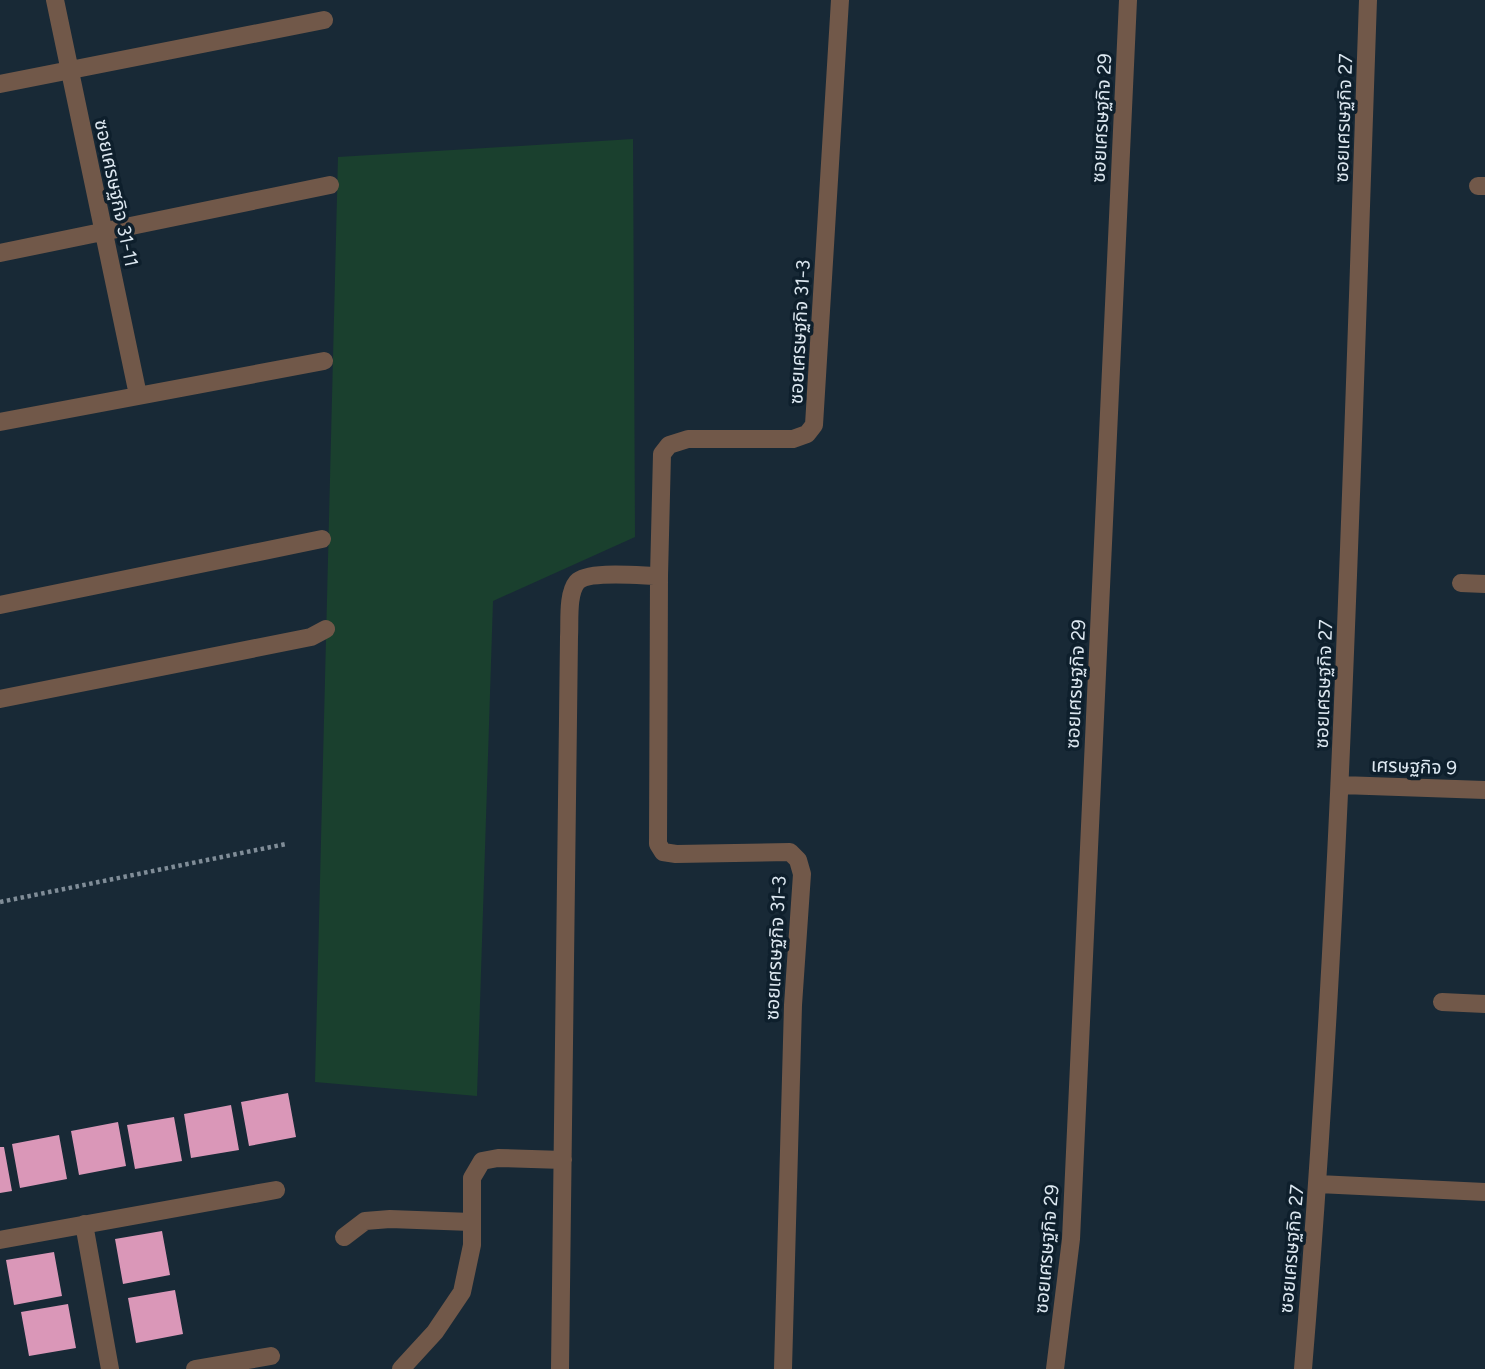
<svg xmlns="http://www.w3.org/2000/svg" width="1485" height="1369" font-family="Figtree,'Noto Sans Thai',sans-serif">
	<rect width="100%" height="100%" fill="#182936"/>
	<path fill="#1a402e" d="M633,139L635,537L493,601L477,1096L315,1082L338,157Z"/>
	<path fill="#da97b8" d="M288,1093L296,1137L249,1146L241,1102Z
		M231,1105L239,1150L191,1158L184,1114Z
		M174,1117L182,1161L135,1169L127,1125Z
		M118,1122L126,1166L79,1175L71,1131Z
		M59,1135L67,1179L20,1188L12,1144Z
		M0,1147H4L12,1191L0,1193Z
		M162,1231L170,1275L123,1284L115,1239Z
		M54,1252L62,1296L14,1305L6,1260Z
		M175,1290L183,1334L136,1343L128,1298Z
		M68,1304L76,1348L29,1356L21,1312Z"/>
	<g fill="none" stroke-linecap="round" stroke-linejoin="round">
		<path stroke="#808d98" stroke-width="4.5" stroke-dasharray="3.5 3.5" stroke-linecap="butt" d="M0,902L286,844"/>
		<path stroke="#715849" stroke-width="18" d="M55,0L138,395
			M0,84L324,20
			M1478,186H1485
			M0,253L330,185
			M0,422L324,361
			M659,576L658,844L663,852L676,854L790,852L798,860L802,874L793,1005L783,1369
			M1461,583L1485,584
			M0,605L322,539
			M0,699L311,637L326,629
			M1341,785L1485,790
			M1442,1002L1485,1004
			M1318,1184L1485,1192
			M84,1224L110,1369
			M344,1237L365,1221L390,1219L471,1222
			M0,1240L276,1190
			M195,1369L271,1356
			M401,1369L435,1332L462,1292L472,1245V1178L482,1161L498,1158L563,1160
			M560,1369L569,637C570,622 567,594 577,582C588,570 643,576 659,576L662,454L669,445L688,439H793L807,434L814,425L840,0
			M1055,1369L1071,1239L1128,0
			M1303,1369C1341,913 1352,457 1368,0"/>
	</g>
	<g text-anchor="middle" stroke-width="7" stroke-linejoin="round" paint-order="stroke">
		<g font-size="19" fill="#dce7f0" stroke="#0e1f2c">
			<text transform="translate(1101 118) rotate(-87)" y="7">ซอยเศรษฐกิจ 29</text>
			<text transform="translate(1343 118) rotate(-88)" y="7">ซอยเศรษฐกิจ 27</text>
			<text transform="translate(117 193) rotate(78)" y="7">ซอยเศรษฐกิจ 31-11</text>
			<text transform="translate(799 332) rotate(-87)" y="7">ซอยเศรษฐกิจ 31-3</text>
			<text transform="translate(1075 684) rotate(-87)" y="7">ซอยเศรษฐกิจ 29</text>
			<text transform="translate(1323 684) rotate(-88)" y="7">ซอยเศรษฐกิจ 27</text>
			<text transform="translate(1414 766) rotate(2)" y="7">เศรษฐกิจ 9</text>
			<text transform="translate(775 948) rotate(-87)" y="7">ซอยเศรษฐกิจ 31-3</text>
			<text transform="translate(1046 1249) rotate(-85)" y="7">ซอยเศรษฐกิจ 29</text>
			<text transform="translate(1291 1249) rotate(-85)" y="7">ซอยเศรษฐกิจ 27</text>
		</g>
	</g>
</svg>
